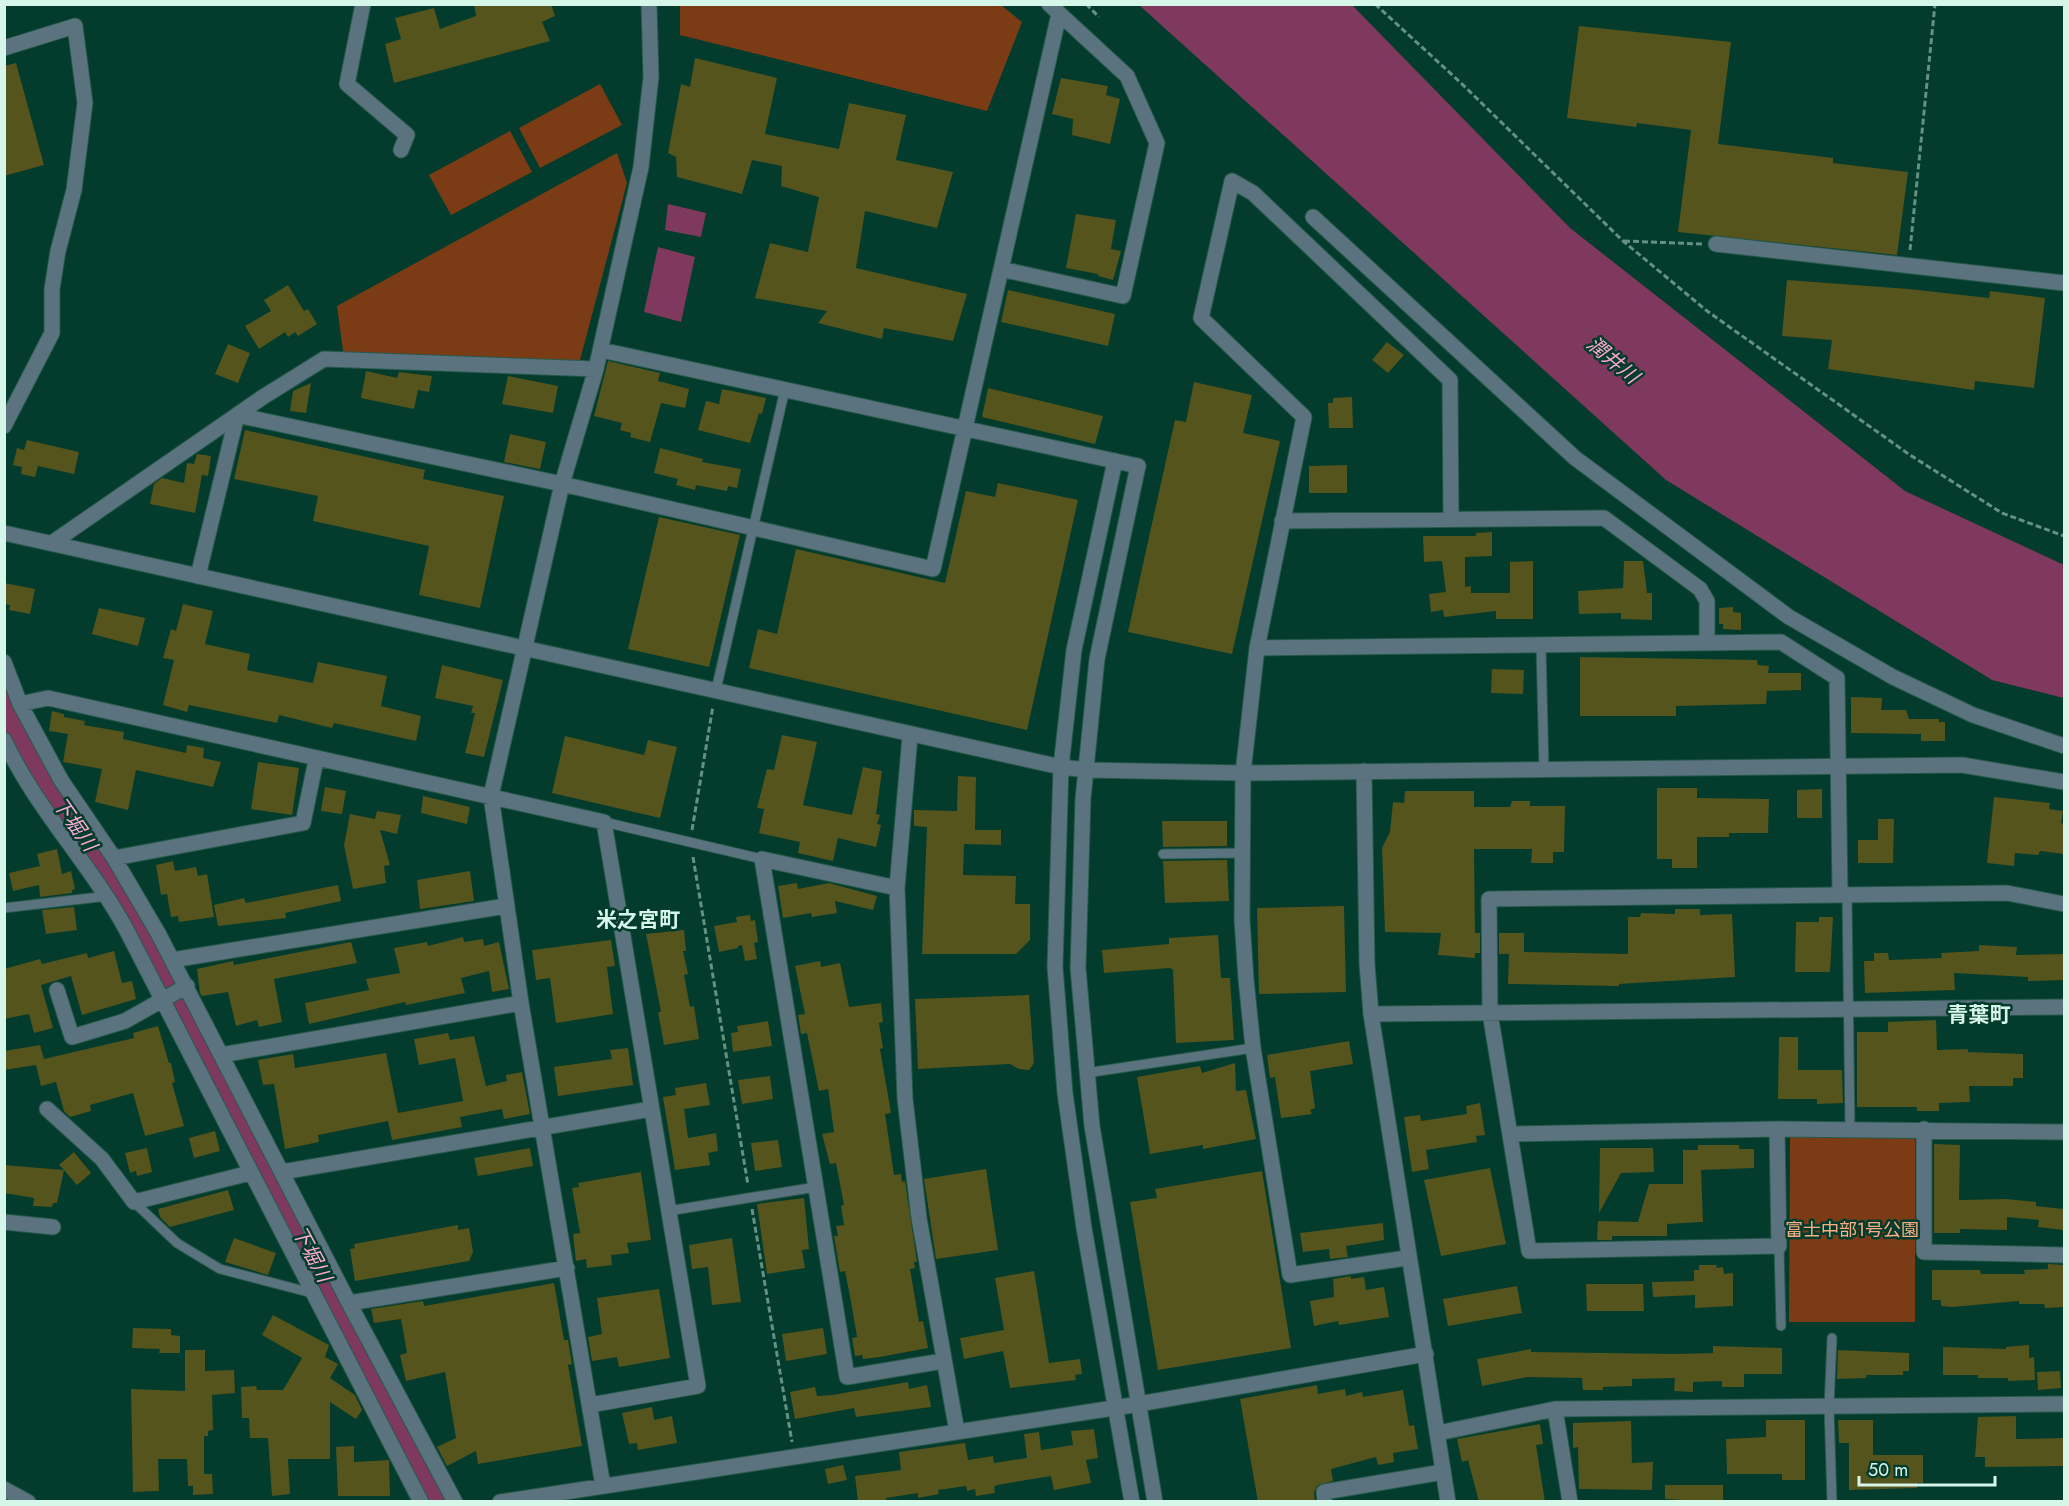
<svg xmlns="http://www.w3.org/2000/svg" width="2069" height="1506" font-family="Jost,'Noto Sans JP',sans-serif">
	<rect width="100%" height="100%" fill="#033b2c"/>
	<path fill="#7b3c15" d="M680,5H1001L1022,22L987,111L680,35Z
		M600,84L622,125L540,168L519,128Z
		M510,131L532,172L451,215L429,175Z
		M617,153L627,183L580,360L344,358L337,306Z
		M1790,1137H1915V1322H1789Z"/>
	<path fill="#7f395e" d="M1139,5H1352L1570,228L1905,491L2064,565V698L1992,680L1666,480Z
		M668,204L706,213L701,237L665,230Z
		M658,247L695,257L681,322L644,312Z"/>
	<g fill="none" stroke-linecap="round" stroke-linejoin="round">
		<path stroke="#7f395e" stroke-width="33" d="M4,698L48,787L120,887L168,979
			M182,1006L441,1502"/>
	</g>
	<path fill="#54541c" d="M474,4H551L555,16L542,22L550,41L394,83L385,44L401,39L395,18L434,8L440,29L476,16Z
		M1579,26L1731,42L1718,144L1833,158V163L1908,172L1897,255L1678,232L1691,130L1637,123L1636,127L1567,118Z
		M695,58L777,78L765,134L839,149L849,103L906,115L896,160L953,172L937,228L865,211L856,268L967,294L953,341L884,328L882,339L818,323L827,311L755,298L770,243L808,252L819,197L781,186L782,166L752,160L742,194L677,177L676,157L668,153L681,84L690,87Z
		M16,63L44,165L4,176V66Z
		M1061,78L1108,86L1106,95L1120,99L1110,144L1072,135L1073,119L1052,114Z
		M1076,214L1116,220L1111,249L1121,251L1113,280L1098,276V274L1066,268Z
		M1787,280L1909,289L1989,298L1990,291L2045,298L2034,388L1975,381L1974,390L1828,369L1832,340L1782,336Z
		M288,285L304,311L308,309L317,324L298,336L295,332L288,337L285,332L259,349L245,326L271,311L264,300Z
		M1008,290L1115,314L1108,346L1001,322Z
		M1387,342L1404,355L1388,373L1372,360Z
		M228,344L250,353L238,383L215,374Z
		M608,361L660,373L658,381L689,389L685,408L661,403L650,442L630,437L631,433L620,430L622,423L594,416Z
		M366,371L397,378L399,372L432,376L429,392L418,390L414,409L361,398Z
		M508,376L558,386L553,413L502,404Z
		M1194,382L1252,395L1243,433L1280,441L1232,654L1128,632L1175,420L1186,422Z
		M311,383L306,413L290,411L293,391Z
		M988,388L1103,416L1095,444L982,417Z
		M722,389L766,398L762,414L759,413L750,443L698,430L706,401L719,404Z
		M1352,397L1353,428H1329L1328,403H1333V398Z
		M245,430L425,470L423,479L504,496L480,608L419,595L429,546L313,521L318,496L234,479Z
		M510,434L546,442L540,469L504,462Z
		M27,440L79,452L74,474L38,466L35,477L21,474L22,467L13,465L17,448L24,450Z
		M660,448L703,459L702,462L741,469L737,488L728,486L727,491L696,485L695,490L676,485L678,479L654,473Z
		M197,454L211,456L208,476L202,475L195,513L150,504L154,484L162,478L184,483L187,463L194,464Z
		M1347,465V493H1309V466Z
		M998,483L1078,500L1027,730L749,668L758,629L777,634L796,549L945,583L966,491L995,497Z
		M659,517L740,535L709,667L628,649Z
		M1492,532V556L1465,557V587L1471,586V593H1510V562L1533,561V619H1496V611L1444,617L1443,610L1431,612L1429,594L1446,592L1442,561L1424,562L1423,536H1476V533Z
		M1624,561H1643L1647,593H1652V620L1621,619V613L1579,614L1578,591L1623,588Z
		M4,583L35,589L30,614L9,610L10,605L4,604Z
		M183,604L213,611L205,644L250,654L247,670L313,683L318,662L387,676L381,706L421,716L416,741L334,723L332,728L279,715L277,723L189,705L187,712L163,705L174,660L163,658L171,629L176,631Z
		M1733,607V612L1741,613V630L1723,629V624H1719V608Z
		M99,608L145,618L138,646L92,634Z
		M1580,657L1757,660L1758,665L1769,666L1768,673H1801V690L1767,691L1766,704L1676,706V716H1580Z
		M442,665L503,680L484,757L465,753L475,713H471L473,706L435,698Z
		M1492,669L1524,670L1523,694L1491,693Z
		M1851,697L1882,698L1881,710H1906L1909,719H1939V722H1945V741H1921V734L1851,733Z
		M52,711L64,714V717L85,721L84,725L124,732L123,739L186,753L187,745L204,748L203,758L221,762L213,787L136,770L128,810L95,802L102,769L63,762L68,734L49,731Z
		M782,735L817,742L803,805L852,815L863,767L882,771L876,814L880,815L877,824L881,825L876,847L838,838L833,861L798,853L800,842L759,833L764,809L757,808L767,769L774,770Z
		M565,736L644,755L648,740L677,747L660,818L552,793Z
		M258,762L299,768L292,815L251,809Z
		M958,776L976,777L975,830H1001V845L964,844L963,875L1016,876L1015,904H1030V940L1016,954H922L927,827L914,826V810L957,811Z
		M325,787L346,791L342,814L321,811Z
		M1657,788H1697V798L1769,799L1768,833H1729V837H1697V868H1672V859H1657Z
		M1822,789V818H1797V790Z
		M1405,791H1474V807H1510L1512,801H1530V806H1565L1564,852H1553V863H1531L1532,849H1474L1475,933H1480V953H1475V958L1438,955L1441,933L1385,932L1382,848L1390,832L1393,802L1404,803Z
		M423,796L470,807L467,824L421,813Z
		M1994,797L2050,803L2049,809L2063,811L2061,823L2064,824V854L2040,851L2038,855L2015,853L2014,866L1987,863Z
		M377,811L401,815L397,834L380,830L390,865L384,866L386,883L353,889L344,845L350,814L375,819Z
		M1878,819H1894L1893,863H1858V840H1878Z
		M1162,821H1227V846L1163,847Z
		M57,849L62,874L71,871L75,889L72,890V893L40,897L39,885L13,891L9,873L40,866L37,854Z
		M1227,860L1229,901L1165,903L1163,861Z
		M173,861L175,871L196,867L198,876L207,874L214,917L179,922L178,916L171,917L167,894L161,895L156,865Z
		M470,871L474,901L420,909L417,880Z
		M797,883L798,889L829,883L877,896L873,910L835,901L837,913L812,917L811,913L783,918L778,886Z
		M338,885L341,901L285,913L286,918L218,926L214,905L244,898L246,903Z
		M1344,906L1346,992L1259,994L1257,908Z
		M74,907L77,930L46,934L42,910Z
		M1675,909H1700V915L1732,914L1735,977L1619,984V986L1508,984L1509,954H1499V933H1524V952L1628,954V917H1640L1641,913L1675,914Z
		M750,915L751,921L755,920L758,942L754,943L757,959L745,961L742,945L738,946V948L719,952L714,926L737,922L736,917Z
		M1819,917H1833L1830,972H1795L1796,922H1819Z
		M684,930L686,951H683L688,974L684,975L690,1007L694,1006L699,1039L664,1045L658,1012H661L646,934Z
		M1218,935L1221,978H1230L1234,1040L1176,1043L1173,970L1170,968L1104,973L1102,950L1169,944V938Z
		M463,937L464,942L483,939L484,946L499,942L509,989L492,992L489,971L461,978L465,993L406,1005L405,1002L309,1024L305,1003L369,990L366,979L400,973L394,948L427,942L428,946Z
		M611,940L615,966L607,967L613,1014L556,1023L550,978L536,980L532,950Z
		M351,942L357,963L274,979L282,1022L259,1027L257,1020L236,1026L228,992L202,996L200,993L197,969L233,961L234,965Z
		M1979,945L2017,947L2016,955L2064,954V980L2028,981V977L1954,973L1955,990L1865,993L1864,961H1874V953H1888L1889,960L1942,958L1941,953L1979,951Z
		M114,951L122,983L132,981L136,999L82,1015L71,976L41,985L53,1028L34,1033L29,1014L4,1019V969L40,959L42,964L87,953L88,958Z
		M820,961L821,967L840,963L849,1007L881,1003L883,1022L879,1023L883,1048L880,1049L891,1113L885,1114L894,1175L901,1174L902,1182L905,1181L917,1262H914L915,1268L910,1269L919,1322L923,1321L928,1348L880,1357L863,1359L862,1355L855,1356L852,1338L857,1337L852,1307L845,1271L840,1272L834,1236H838L836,1226L844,1225L841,1206L844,1205L836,1163L830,1164L822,1134L834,1132L828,1089L819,1091L807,1033L801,1034L798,1015L805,1014L795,966Z
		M1029,995L1034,1063L1029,1070L1019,1069L1010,1064L918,1069L915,999Z
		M1936,1020L1937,1050L1968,1049V1052L2023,1054V1078H2013V1086H1969L1970,1102L1939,1103V1111H1917V1107H1857V1032H1888V1022Z
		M768,1021L772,1046L733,1052L731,1033L738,1032L737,1026Z
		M158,1026L169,1063H171L175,1082L172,1083L184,1126L145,1136L133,1093L90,1105L91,1111L70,1117L64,1111L56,1082L41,1086L36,1065L4,1070V1051L40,1045L44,1059L134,1038L133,1033Z
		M448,1033L450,1040L474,1036L486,1086L507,1081L506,1075L522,1072L530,1114L504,1119L502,1109L460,1117L462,1127L392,1140L388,1121L318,1135L319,1142L285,1149L274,1084L263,1085L258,1060L293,1054L295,1068L386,1053L398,1113L463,1101L455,1058L419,1065L414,1039Z
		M1779,1037H1798V1070H1842L1843,1103L1817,1104V1099H1778Z
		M1349,1041L1353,1064L1310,1071L1315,1108L1310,1110L1312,1114L1281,1118L1275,1077L1270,1078L1267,1055Z
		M628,1048L633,1085L558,1096L554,1067L612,1059L610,1050Z
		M1235,1063L1236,1091L1246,1090L1256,1139L1203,1149V1145L1150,1154L1137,1077L1200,1066L1202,1073Z
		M770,1076L773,1099L742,1104L738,1080Z
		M706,1083L710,1105L684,1109L688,1138L716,1133L718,1151L708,1153L710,1165L675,1170L663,1097L676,1095L675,1088Z
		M1480,1103L1485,1135L1476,1136L1477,1142L1426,1150L1429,1169L1412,1172L1404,1117L1420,1115L1421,1121L1467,1114L1466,1106Z
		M215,1131L220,1151L194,1158L189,1138Z
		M778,1140L782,1167L755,1171L751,1143Z
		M1934,1144L1960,1145L1959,1200L2006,1199L2036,1202V1206L2064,1209L2063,1230L2038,1227L2039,1220L2007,1217V1230L1960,1229V1233H1934Z
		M1698,1145H1739V1149H1754V1168L1701,1170L1703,1222L1667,1224V1236H1612V1240H1597L1598,1221L1638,1222L1649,1184H1683V1150H1698Z
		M147,1148L152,1172L137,1176L136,1171L130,1173L125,1153Z
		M530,1148L533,1166L478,1176L474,1158Z
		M1600,1148H1653L1654,1172L1621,1173L1599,1213Z
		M74,1152L91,1173L77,1185L64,1170L57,1203H53L52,1207L33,1206L34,1198L4,1193V1165L64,1170L59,1165Z
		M1490,1168L1506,1244L1441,1256L1424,1180Z
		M986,1169L998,1250L936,1259L924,1179Z
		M1262,1171L1291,1348L1158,1370L1130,1202L1157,1198L1155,1189Z
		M641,1172L651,1240L627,1243L629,1253L611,1255L612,1265L587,1268L586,1259L576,1261L573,1234L580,1233L572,1188L579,1187L578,1183Z
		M228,1190L234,1210L170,1227L160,1217L158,1209Z
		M804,1198L809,1249L802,1250L805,1268L767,1274L757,1204Z
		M1383,1223L1384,1240L1346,1246L1348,1257L1330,1259L1329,1249L1303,1252L1300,1233Z
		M458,1225V1230L469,1228L473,1252L469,1261L355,1281L350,1249L355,1248L354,1244Z
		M234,1238L276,1253L268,1275L225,1262Z
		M732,1238L741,1302L712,1305L708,1267L692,1269L689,1245Z
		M2048,1264L2064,1265V1307L2045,1308L2044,1304H2019V1301L1952,1307L1941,1306V1300H1932V1270H1980L1981,1274H2025L2024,1270L2048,1269Z
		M1699,1265H1717L1716,1268L1723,1267L1724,1274L1733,1273V1306L1695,1308V1295L1653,1297L1652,1282L1694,1281V1270H1699Z
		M1034,1271L1049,1363L1080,1359L1082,1374L1075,1375L1076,1380L1010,1388L1003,1351L964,1359L960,1338L1004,1330L995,1278Z
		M1351,1276V1279L1364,1277L1366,1290L1384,1287L1389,1317L1339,1325L1338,1321L1314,1326L1310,1301L1334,1297L1333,1279Z
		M554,1283L564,1340H568L572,1364L568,1365L582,1446L478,1464L476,1451L447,1466L437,1447L456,1438L445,1372L406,1381L400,1355L407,1353L401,1319L374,1323L371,1309L423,1301L424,1306Z
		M1586,1284H1643L1644,1311H1587Z
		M1517,1286L1522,1313L1448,1326L1443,1299Z
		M659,1289L670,1358L619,1367L617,1357L592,1361L588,1337L602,1334L597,1298Z
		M273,1315L329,1345L325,1357L338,1364L330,1378L355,1395L362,1410L356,1419L330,1402V1459H288L290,1494L272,1496L268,1438H250L249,1418H242L241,1387L256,1386L257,1390H283L302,1358L262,1335Z
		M133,1328L171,1329V1335L180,1336V1353H159L160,1349L132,1348Z
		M823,1328L827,1354L786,1361L782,1334Z
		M2029,1345V1358L2034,1357L2035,1380L2008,1381V1378H1978V1375H1943V1347L2006,1349V1347Z
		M1713,1346L1782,1348V1374H1744V1387H1722V1381L1693,1382V1392L1674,1391L1675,1378L1632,1379V1386L1603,1387V1390H1583L1582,1378L1527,1377L1482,1386L1477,1359L1531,1349V1352L1675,1354L1713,1353Z
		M185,1350H205V1371L234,1370L235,1393L212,1395L213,1430L208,1431V1436H204V1474H212L213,1494L193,1495V1486H188L187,1459H158L159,1491L133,1492L131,1389L185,1391Z
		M1838,1350L1909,1353V1371H1903V1375H1866V1378L1837,1379Z
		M2060,1371L2061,1388L2038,1390L2037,1372Z
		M908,1382L909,1389L927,1385L931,1407L856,1417L854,1408L795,1419L790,1392L815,1387L817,1396L832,1395Z
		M1317,1385L1318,1394L1345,1389L1346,1396L1362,1392L1363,1397L1403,1390L1409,1426L1414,1425L1418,1449L1393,1453L1394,1462L1378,1465L1376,1457L1331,1469L1333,1481L1318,1485L1314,1492L1315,1502H1258L1240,1399Z
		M652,1407L654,1420L672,1416L677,1443L638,1450L637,1443L629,1444L622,1413Z
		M2016,1416V1439L2064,1438V1466L1985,1467V1457H1975L1978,1417Z
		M1766,1420H1805V1480H1782V1474H1727L1726,1439L1766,1437Z
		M1838,1420H1873V1455H1923V1483H1917V1488L1849,1490V1443H1839Z
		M1631,1421L1632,1463L1653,1462L1652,1490L1579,1489L1578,1447L1573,1448V1423Z
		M1540,1424L1543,1444L1536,1445L1545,1502H1479L1468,1460L1462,1462L1457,1439Z
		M1094,1429L1098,1458L1086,1460L1091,1483L1054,1490L1051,1476L997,1485L994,1487L995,1493L976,1496L975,1489L967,1491L966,1486L938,1490L939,1494L918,1498V1493L886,1498L887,1502H858L855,1476L901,1470L899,1452L965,1443L968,1460L993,1456L994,1463L1027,1458L1024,1434L1039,1432L1041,1450L1073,1445L1071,1431Z
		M354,1446V1462L389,1460L390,1496H338L336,1447Z
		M843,1465L847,1480L828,1484L825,1469Z
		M1665,1485H1723V1502L1665,1499Z"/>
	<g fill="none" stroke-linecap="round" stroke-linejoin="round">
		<defs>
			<path id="service" d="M1541,645L1544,770
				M716,690L785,389
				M604,822L762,859
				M1163,854L1242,853
				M1847,894L1850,1130
				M4,908L108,896
				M1086,1073L1253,1048
				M134,1202L177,1243L220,1269L312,1293
				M668,1211L816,1187
				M1779,1246L1781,1326
				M1832,1502L1829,1407L1832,1338"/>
			<path id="minor" d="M363,4L347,84L407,135L401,150
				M4,48L75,26L85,103L74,190L58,251L52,289V333L4,426
				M1313,217L1575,458L1789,617L1893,677L1973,715L2064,746
				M1716,244L2064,283
				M1001,269L1123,296L1157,143L1127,76L1049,4
				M601,350L1138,466
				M1282,521L1604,518L1700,589L1707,601V643
				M52,543L263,397L324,359L596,369
				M198,576L237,415L562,484L933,569L1059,14
				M1257,648L1781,642L1837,678L1840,893
				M4,662L20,704L61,780L114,858L158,933L349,1303L455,1502
				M20,704L48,698L604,822L698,1386L590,1405
				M910,736L897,888L905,1099L919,1218L957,1432
				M4,740C36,809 91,864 127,931L421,1502
				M114,858L303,823L316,760
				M897,888L762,859L847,1377L943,1361
				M172,960L506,906
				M57,990L72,1037L125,1021L187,986
				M1371,1014L2064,1007
				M221,1055L521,1003
				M47,1109L102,1159L134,1202L250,1173
				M1777,1129L1779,1246L1529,1251L1490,1013L1489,899L2007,893L2064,904
				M1924,1129V1252L2064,1255
				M1512,1134L1777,1129L2064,1132
				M282,1172L651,1109
				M4,1222L53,1227
				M1407,1258L1290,1275L1253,1048L1246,979L1242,919L1243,773L1257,648L1304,417L1201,318L1232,181L1253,193L1450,380L1451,519
				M349,1303L567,1268
				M1555,1409L1570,1502
				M1438,1433L1555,1409L2064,1404
				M603,1486L521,1003L491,796L562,484L596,369L641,167L651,77L649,4
				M4,1489L28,1502
				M500,1502L1127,1406L1426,1354
				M1325,1502L1324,1492L1443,1472"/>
			<path id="tertiary" d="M1115,461L1074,650L1061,767L1055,967L1065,1093L1084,1228L1132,1502
				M1138,466L1097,659L1083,799L1078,968L1092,1126L1155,1502
				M4,533L1061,767L1087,770L1243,773L1962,765L2064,782
				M1364,771L1367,964L1371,1014L1448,1502"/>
		</defs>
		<use href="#service" stroke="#25594a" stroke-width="11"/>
		<use href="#minor" stroke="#25594a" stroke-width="17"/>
		<use href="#tertiary" stroke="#25594a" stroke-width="17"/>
		<path stroke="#649182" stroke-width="3" stroke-dasharray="6 3" stroke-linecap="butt" d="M1086,4L1099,17
			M1375,4L1461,83L1623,241L1707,311L1910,455L2002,513L2064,536
			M1624,241L1702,244
			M1910,250L1935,4
			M692,830L713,706
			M693,857L748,1185
			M752,1209L792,1442"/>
		<use href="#service" stroke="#5a737f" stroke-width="9"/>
		<use href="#minor" stroke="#5a737f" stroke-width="15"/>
		<use href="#tertiary" stroke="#5a737f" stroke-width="15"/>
	</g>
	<g text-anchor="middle" stroke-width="5" stroke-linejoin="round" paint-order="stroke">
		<g font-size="18" fill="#fcad82" stroke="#033b2c">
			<text x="1852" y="1236">富士中部1号公園</text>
		</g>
		<g font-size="20" font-style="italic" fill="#feabd3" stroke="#033b2c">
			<text transform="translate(1613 360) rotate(40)" y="7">潤井川</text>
			<text transform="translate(75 824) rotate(55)" y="7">下堀川</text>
			<text transform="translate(312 1254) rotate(62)" y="7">下堀川</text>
		</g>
		<g font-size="21" font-weight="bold" fill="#d6f6e9" stroke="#033b2c">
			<text x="638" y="927">米之宮町</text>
			<text x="1979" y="1022">青葉町</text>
		</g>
	</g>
	<rect width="2069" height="1506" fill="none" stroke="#d6f6e9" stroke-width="12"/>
	<path d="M1859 1476v9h136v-9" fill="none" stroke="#d6f6e9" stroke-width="3"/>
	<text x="1868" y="1476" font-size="18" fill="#d6f6e9" stroke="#033b2c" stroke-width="4.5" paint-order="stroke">50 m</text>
</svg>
